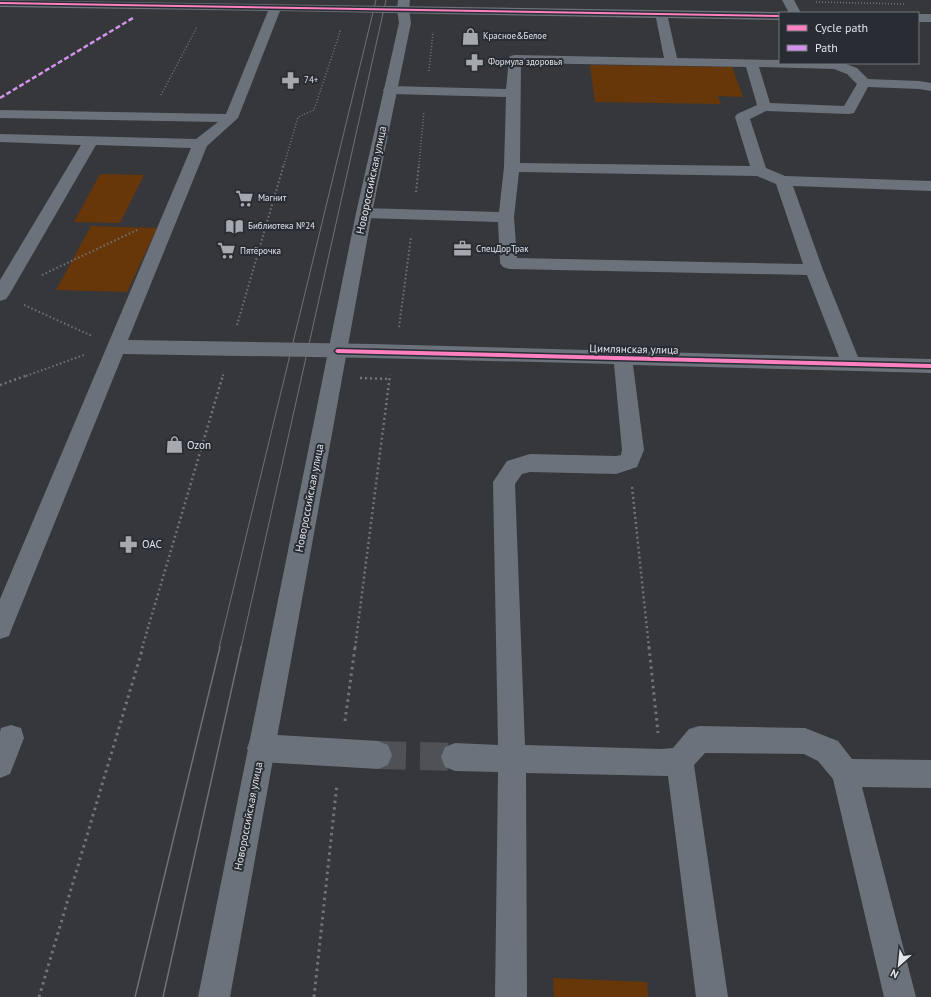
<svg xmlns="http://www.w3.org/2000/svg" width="931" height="997" font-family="'PT Sans',sans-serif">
	<rect width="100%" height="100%" fill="#35373a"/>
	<path fill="#683709" d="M590,65L732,67L743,97L718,96L721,104L595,102Z
		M100,174L144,175L120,223L74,222Z
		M91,226L157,228L127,292L56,290Z
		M553,978L647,982L648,997H554Z"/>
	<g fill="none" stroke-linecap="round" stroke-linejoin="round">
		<path stroke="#4f5154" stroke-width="28" stroke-dasharray="28 14" stroke-linecap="butt" d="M378,755L455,757"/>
		<path stroke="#70757b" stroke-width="1.5" stroke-dasharray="1 2" stroke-linecap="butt" d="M816,2L905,4
			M429,71L433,32
			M161,95L197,27
			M284,165L298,117L314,110L341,29
			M419,165L424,111"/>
		<path stroke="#70757b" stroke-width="2" stroke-dasharray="1.5 2.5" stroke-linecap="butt" d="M416,192L419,164
			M42,275L137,230
			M24,305L92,336
			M237,325L284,164
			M399,327L411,237
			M26,376L84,355
			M223,376L224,372"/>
		<path stroke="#70757b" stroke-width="2.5" stroke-dasharray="2 3" stroke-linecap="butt" d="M360,378L389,379
			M0,385L28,375
			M632,487L649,648
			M142,648L223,375
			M355,648L390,375"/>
		<path stroke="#70757b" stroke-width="3" stroke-dasharray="2.5 4" stroke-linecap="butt" d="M649,647L658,733
			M345,721L355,647
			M39,997L143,647
			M314,997L337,784"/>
		<path fill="#6c727b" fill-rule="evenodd" d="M0,0L780,12L783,13H780V20L668,18L677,58L780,60V63H843L857,68L868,79L919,81L931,83V91L919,89L868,87L854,113L849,114L766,111L750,119L766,168L785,176L931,181V191L793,186L823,270L858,357L931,359V373L633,365L644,450L637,467L616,474L530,472L522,474L515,484L525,745L661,749L673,748L689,729L699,726L805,728L838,741L852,759L931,760V788L862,787L916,997H884L833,779L818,761L804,754L705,753L694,765L728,997H696L668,776L526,773L527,997H495L498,772L455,771L445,767L441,757L445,747L455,743L498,745L493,482L507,461L530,454L616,456L621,455L622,450L614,364L373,358L123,354L12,628L9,636L0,639V599L191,148L96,145L9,295L6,299L0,301V280L81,145L0,142V134L196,139L218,122L0,118V110L226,114L268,11L0,7ZM280,11L656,18L664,58L515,55L510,56L509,59L506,89L390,86L385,87L383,90L385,93L390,94L506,97L504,167L499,212L364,208L358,210L356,213L358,216L364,218L498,222L500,263L503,267L509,269L807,275L839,357L373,344L128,340L207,146L238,118ZM521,63L746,67L757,105L737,114L735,117L750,166L520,163ZM759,67L834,69L847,74L857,84L844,106L770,103ZM519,172L757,176L776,184L803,264L517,258L514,217Z
			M782,0H794L801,13H789Z
			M918,14H931V22H918Z
			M11,725L21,728L24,738L10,774L0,778V732L1,728Z
			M261,734L378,741L388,745L392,755L388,765L378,769L261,762L251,758L247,748L251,738Z"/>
		<path fill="#6c727c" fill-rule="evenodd" d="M398,0H410L409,9L411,23L372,213L230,997H198L356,213L399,23L397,9Z"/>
		<path stroke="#6e7277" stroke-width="1" d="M219,648L376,0
			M241,648L386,0"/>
		<path stroke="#6e7277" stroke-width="1.5" d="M135,997L220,647
			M163,997L241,647"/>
		<path stroke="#d193ec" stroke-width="2.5" stroke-dasharray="5 2.5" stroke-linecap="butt" d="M0,98L133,18"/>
		<defs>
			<path id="cycleway" d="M0,2L780,15V17L0,4Z
				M337,349L931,364V368L337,353L335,351Z"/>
		</defs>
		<use href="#cycleway" stroke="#282c33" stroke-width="3"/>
		<use href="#cycleway" fill="#ff80c0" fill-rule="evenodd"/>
	</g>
	<defs>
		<symbol id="shop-bare" viewBox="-9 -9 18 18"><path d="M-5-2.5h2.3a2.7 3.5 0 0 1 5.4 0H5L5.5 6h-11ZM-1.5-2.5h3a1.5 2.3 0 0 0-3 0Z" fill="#a5a8ac" stroke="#282c33" stroke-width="2.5" paint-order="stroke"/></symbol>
		<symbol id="pharmacy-bare" viewBox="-9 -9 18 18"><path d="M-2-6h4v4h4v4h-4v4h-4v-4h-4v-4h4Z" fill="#a5a8ac" stroke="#282c33" stroke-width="2.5" paint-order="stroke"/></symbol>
		<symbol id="supermarket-bare" viewBox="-9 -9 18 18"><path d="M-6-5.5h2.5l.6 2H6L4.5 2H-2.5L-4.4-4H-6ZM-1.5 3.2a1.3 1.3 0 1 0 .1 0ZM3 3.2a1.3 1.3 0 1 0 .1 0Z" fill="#a5a8ac" stroke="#282c33" stroke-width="2.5" paint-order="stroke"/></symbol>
		<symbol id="library-bare" viewBox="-9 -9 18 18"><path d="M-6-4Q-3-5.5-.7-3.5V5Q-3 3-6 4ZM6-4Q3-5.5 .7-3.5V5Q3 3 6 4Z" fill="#a5a8ac" stroke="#282c33" stroke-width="2.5" paint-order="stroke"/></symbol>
		<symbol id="office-bare" viewBox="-9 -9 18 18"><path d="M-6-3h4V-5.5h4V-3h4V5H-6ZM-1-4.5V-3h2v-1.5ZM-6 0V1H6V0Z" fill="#a5a8ac" stroke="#282c33" stroke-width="2.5" paint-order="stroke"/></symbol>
	</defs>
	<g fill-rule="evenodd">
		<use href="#shop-bare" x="458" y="24" width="25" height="25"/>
		<use href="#pharmacy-bare" x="462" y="50" width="25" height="25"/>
		<use href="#pharmacy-bare" x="278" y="68" width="25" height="25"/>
		<use href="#supermarket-bare" x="232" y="186" width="25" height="25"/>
		<use href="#library-bare" x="222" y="214" width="25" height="25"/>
		<use href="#office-bare" x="450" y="236" width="25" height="25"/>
		<use href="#supermarket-bare" x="214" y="238" width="25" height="25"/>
		<use href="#shop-bare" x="162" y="432" width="25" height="25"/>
		<use href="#pharmacy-bare" x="116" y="532" width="25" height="25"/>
	</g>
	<g text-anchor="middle" stroke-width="4" stroke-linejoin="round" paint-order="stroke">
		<g font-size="9" fill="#e2e5e9" stroke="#282c33" text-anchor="start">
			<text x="483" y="39">Красное&amp;Белое</text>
			<text x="488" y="65">Формула здоровья</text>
			<text x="304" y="83">74+</text>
			<text x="258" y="201">Магнит</text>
			<text x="248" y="229">Библиотека №24</text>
			<text x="476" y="252">СпецДорТрак</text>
			<text x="240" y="254">Пятёрочка</text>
		</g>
		<g font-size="11" fill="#e2e5e9" stroke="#282c33">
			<text transform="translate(371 180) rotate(-78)" y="4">Новороссийская улица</text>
			<text transform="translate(634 349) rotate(1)" y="4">Цимлянская улица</text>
			<text transform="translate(309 498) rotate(-79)" y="4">Новороссийская улица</text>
			<text transform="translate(248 816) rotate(-79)" y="4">Новороссийская улица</text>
		</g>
		<g font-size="11" fill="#e2e5e9" stroke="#282c33" text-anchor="start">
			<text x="187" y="449">Ozon</text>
			<text x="142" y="548">ОАС</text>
		</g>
	</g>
	<rect x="779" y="12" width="140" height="52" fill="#282c33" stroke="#72767c"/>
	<rect x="787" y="25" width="20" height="6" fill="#ff80c0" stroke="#72767c"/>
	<text x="815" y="32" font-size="12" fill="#e2e5e9">Cycle path</text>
	<rect x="787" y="45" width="20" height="6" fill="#d193ec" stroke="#72767c"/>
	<text x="815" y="52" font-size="12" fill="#e2e5e9">Path</text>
	<g transform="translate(899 965) rotate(207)" stroke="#282c33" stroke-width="3" paint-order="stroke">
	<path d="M0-3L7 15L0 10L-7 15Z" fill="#e2e5e9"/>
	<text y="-6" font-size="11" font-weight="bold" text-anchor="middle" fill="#e2e5e9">N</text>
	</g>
</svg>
